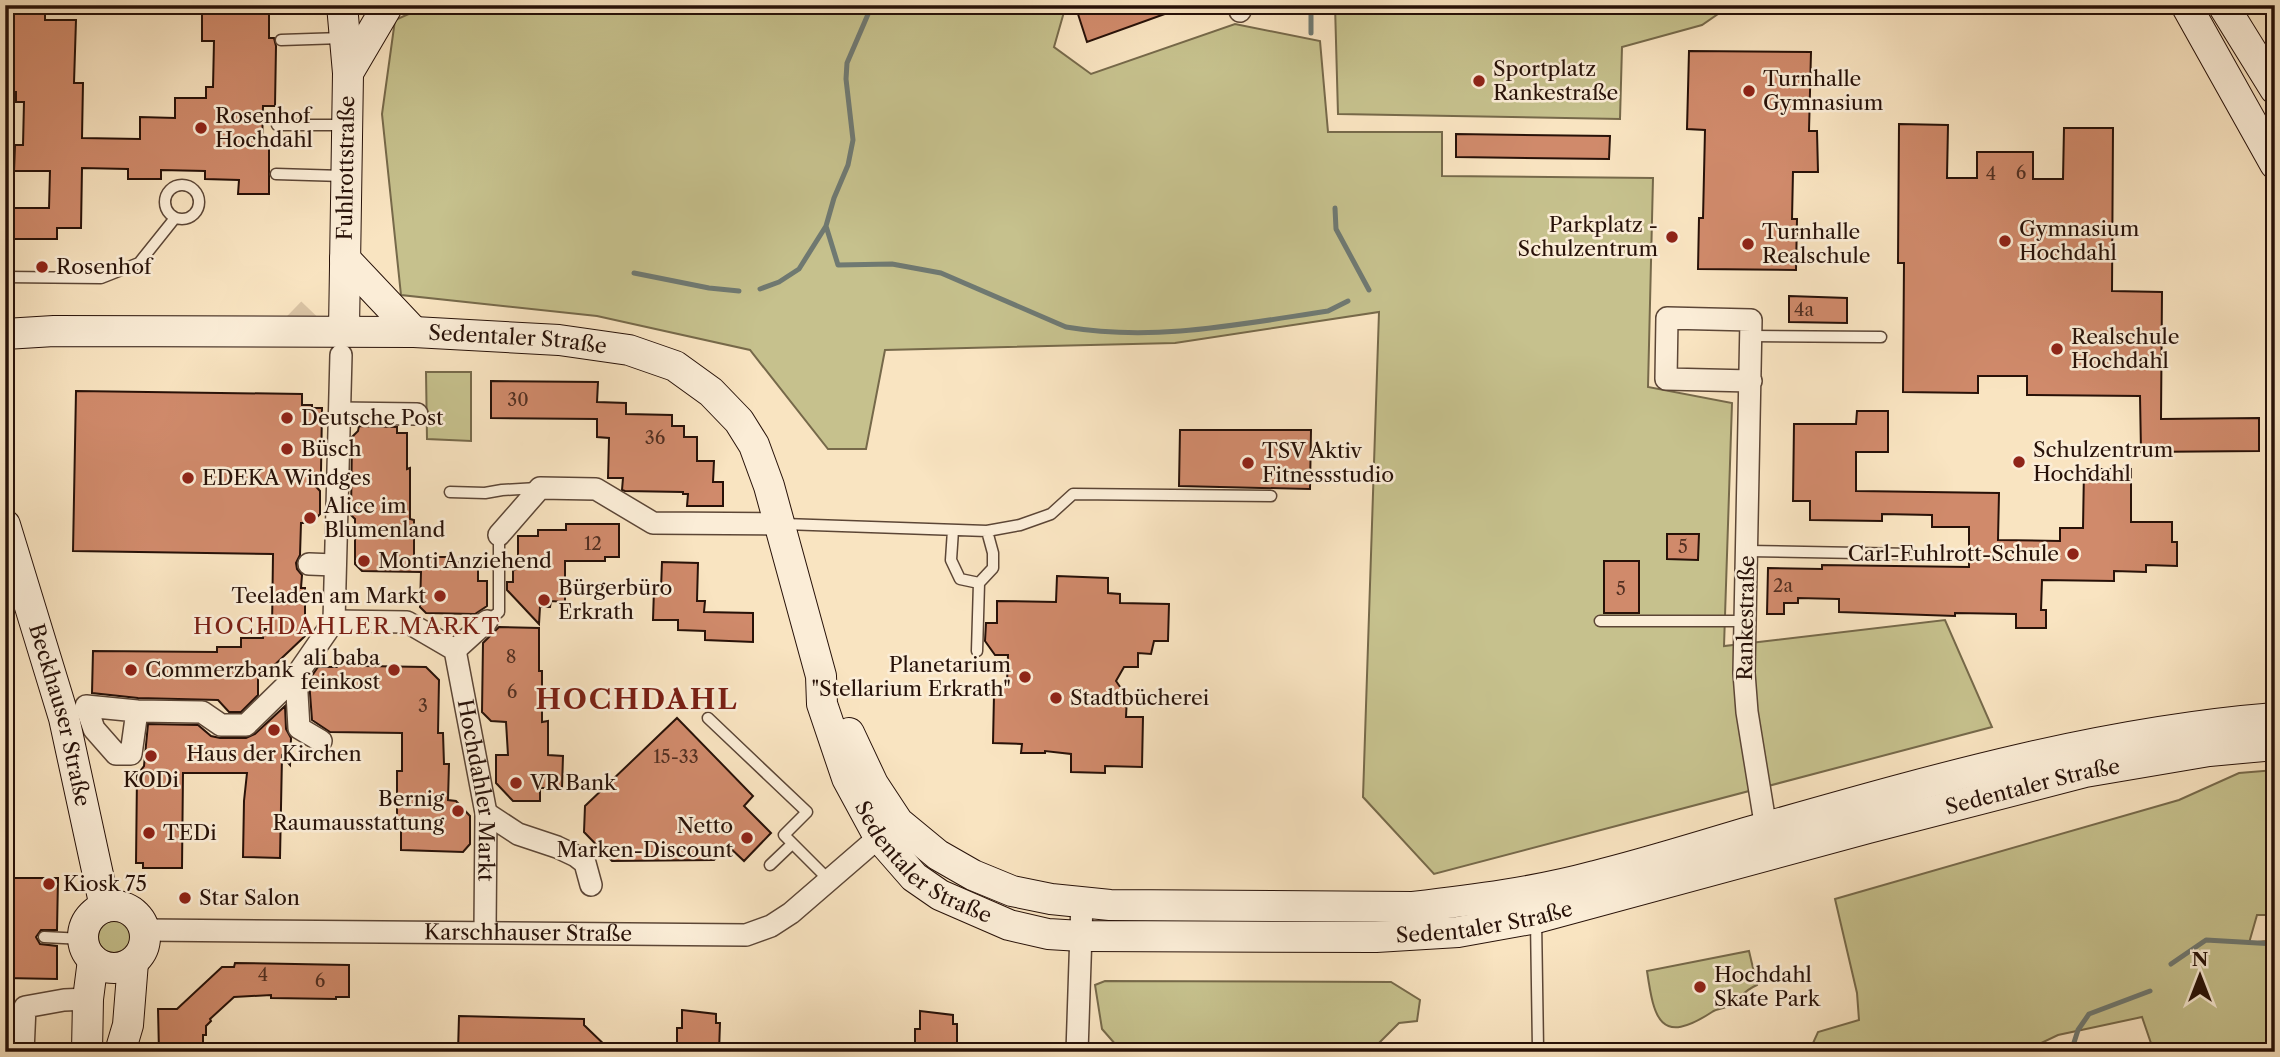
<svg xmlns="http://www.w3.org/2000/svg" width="2280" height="1057" font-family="'Libre Caslon Text',serif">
	<rect width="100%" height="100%" fill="#f9e4c1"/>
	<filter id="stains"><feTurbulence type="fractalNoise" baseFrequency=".00286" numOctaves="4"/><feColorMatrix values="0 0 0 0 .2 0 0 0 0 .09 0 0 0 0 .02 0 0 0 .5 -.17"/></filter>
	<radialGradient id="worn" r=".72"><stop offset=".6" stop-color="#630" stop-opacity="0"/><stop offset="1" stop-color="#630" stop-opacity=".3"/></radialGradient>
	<path fill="#c6c18d" stroke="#76694a" stroke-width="2" d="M429,5H1066L1054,47L1091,74L1235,24L1320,41L1328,132H1442V176L1653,178L1648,387L1732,403L1724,646L1945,620L1992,727L1434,874L1363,797L1379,312L1175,343L885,350L866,449H828L750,350L597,316L401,295L382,114L395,20Z
		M1335,5H1731L1702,25L1622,47L1620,119L1338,114Z
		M426,372H471V441L427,439Z
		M2275,770V915H2257L2249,943L2266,941L2275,919V1043L2222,1047L2220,1052H2154L2142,1017L2058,1035L2022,1052H1809L1818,1032L1859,1020L1857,993L1835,899L2179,800L2239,773Z
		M98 937a17 17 0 1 1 34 0a17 17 0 1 1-34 0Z
		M1749,951L1757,985C1745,990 1742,996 1732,1004C1726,1009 1718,1008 1712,1012C1660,1046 1654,1019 1647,971Z
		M1105,981L1391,982L1420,1000L1417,1021L1399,1023L1370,1052H1218V1045H1116L1102,1029L1095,985Z"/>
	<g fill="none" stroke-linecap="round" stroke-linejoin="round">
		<path stroke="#6f7972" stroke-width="5" d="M1311,5V33
			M1335,208L1336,229L1369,290
			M826,226L838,265L892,264L941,273L1066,327C1155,342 1241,324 1328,311L1348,301
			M634,273L709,288L739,291
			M760,289L779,282L799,269L826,226L834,198L848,165L853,140L846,79L847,63L872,5
			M2171,964L2206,940L2275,944
			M2071,1052L2078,1030L2089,1014L2150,991"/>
	</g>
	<path fill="#d08a6b" stroke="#271108" stroke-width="2" d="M202,5H269V38H274L276,46L275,106H263L262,146H269V194H238L239,180L205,179V171L161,170V179H128V169L82,168L81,228H57V239H5V208H49L50,171H14L15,145H23L24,102H16V92H10L11,9H45V20H76L74,83H83L82,138L140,139V117L175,118V98H206V87H213L214,41H202Z
		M1082,5H1187V6L1087,42L1077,11L1083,9Z
		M1689,51L1811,52L1809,131H1817L1818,172H1793L1792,219H1797L1796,270L1698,269L1699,218H1703L1705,130L1687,129Z
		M1899,124L1948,125L1947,178H1977V152H2033V179H2063L2064,128H2113L2112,291L2162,292L2161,419L2259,418V451L2141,452L2140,396L2027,395V376H1978V393L1903,392L1904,263H1898Z
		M1456,134L1610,136L1609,159L1456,157Z
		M1789,296L1847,298V323L1789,322Z
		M491,381L598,382L597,402L626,403V414L672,415V426H684V437H697V461H714L713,482H723V506H687L688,494H683V492L625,491L622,490L623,478H608L609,438L597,437V419L491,418Z
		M76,391L302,394V405H312V408H322L321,472L311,481L320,491V514L311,523H301L300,555L296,563L297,569L302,575L301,588H305V636L265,674H258V695L241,712H229L218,700L138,698L92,693L93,651L217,652V647H241V638H263L264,629H272L273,554L73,551Z
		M1857,411H1888V452H1856V491L1999,493L1998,540L2060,541V528H2083L2084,469H2131V522H2172V542H2177V566L2146,565V572L2114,571V581L2042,580L2041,610H2046V628H2016V614L1955,613V616L1839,612V599L1798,598V603H1784V614H1767L1768,568L1822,569V565L1969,567V527H1932V515L1882,514V521L1810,520V501H1793L1794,424H1856Z
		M359,426L397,427V433H407V469L410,468V519L414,520V557H448V562L478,563V581H487V606L475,614L426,613L420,607L421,572L362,571L355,564V519L351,515L352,437L358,431Z
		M1180,430H1311L1310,489L1179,486Z
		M566,524H619V557H605V561H565V602L551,601L550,607H540L539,624L507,590V582H513V571L518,567V536H538V530H566Z
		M1667,534H1699L1698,560L1667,559Z
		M1604,561H1639V613H1604Z
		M662,562L698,563L697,601H705L704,612L753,613V642L705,640V631L678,630V620H653L654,589H661Z
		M1057,576L1108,578V593L1120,594V603L1169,604L1168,641H1154L1151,654L1138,653V667H1124L1116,681L1127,697L1126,717H1143L1142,767L1105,766V773L1071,772V754L1045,751V753H1021L1022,744L993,743L994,694L985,684H1007L1008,655H995L985,641L986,623H997V601L1056,602Z
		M499,627L539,628V671H542V722L548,721V755L563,756L562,788H540V801H513L496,783V755H508L506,722L491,721L482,712L483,643Z
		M337,662H365V666L426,667L439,680L438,733H443L444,764H449L448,800L456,801L470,816V844L463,852L401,850V819H397V771H402V733L330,732L312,720L309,680L318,667H337Z
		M285,706L286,729L291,738L290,765L282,756L280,858L243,857L244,801L247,773H183L182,868H143V863H136L137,775L144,766L148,724L198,725L211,736L220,738H246L255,734Z
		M677,718L753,796L744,806L771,833L744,861L728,846L714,860L612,861L584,832L585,806Z
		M5,878H58L57,930H41L36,937L40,944L57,946V979L5,978Z
		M235,963L349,965V997H336V999L271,998V995L234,997L210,1019L211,1021L206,1026V1035H203V1052H159L158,1009H177L222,967H234Z
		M682,1010L716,1014V1023H720L719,1052H677V1028H682Z
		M920,1011L953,1015V1024H957V1052H915V1029H920Z
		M459,1016L584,1019V1025L612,1052H458Z"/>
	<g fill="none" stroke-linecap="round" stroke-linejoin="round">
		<path stroke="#dac4a5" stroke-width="21" stroke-dasharray="21 10" stroke-linecap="butt" d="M294,309L323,337"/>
		<defs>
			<path id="lane" d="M281,40L342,38
				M277,125H344
				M276,174L343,176
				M165 202a17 17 0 1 1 34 0a17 17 0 1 1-34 0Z
				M5,277L101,278L139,263L175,218
				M1751,336L1881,337
				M450,492L485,493L502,490L537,488
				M784,524L987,531L1020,525L1051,514L1073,494L1271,496
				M953,530L951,560L960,579L979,583L993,568V553L987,531
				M1747,551L1912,554
				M487,621L499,612V535
				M1600,621H1745
				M977,651L979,583
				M708,718L807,812L784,835L829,880
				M770,865L792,844
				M44,937L83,939
				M1526,1052L1525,1049H1538L1536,920"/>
			<g id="street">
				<path d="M1238,5L1240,11"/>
				<path d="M1751,381L1666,379L1667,318L1751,320L1744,673L1747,712L1768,841"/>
				<path d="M340,413L417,414"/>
				<path d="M499,535L540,488L596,489L653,523L780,524"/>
				<path d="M309,564L335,565"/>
				<path id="s1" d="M334,621L407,622L455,650L486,813L485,931"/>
				<path d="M455,650L487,621"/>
				<path d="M296,676L334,621L341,355"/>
				<path d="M137,711L86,706L94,729L116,754H131L137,711L202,712L221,725H246L296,676L299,728L321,741"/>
				<path d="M486,813L518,834L557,847L576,856L585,863L591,885"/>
				<path id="s2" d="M145,930L746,935L771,926L791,913L879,837"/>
				<path d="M23,1052L25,1007L64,1000L88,999"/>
				<path d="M1077,1052L1082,902"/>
			</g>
			<g id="secondary">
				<path d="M342,5L348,73L344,331"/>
				<path d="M2186,5L2275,164"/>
				<path d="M2223,5L2275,89"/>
				<path d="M348,73L388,5"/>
				<path d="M345,259L414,332"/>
				<path id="s3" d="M5,334L54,331L414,332L559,340L629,350L675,366L711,392L739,421L754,445L769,486L821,676L822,704L847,778L879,837L914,877L940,895L1009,925L1048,934L1081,936L1376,937L1458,932L1536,918L1868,828L2085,772L2209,751L2275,745"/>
				<path id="s4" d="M5,525L64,718L105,907"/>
				<path d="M849,733L873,784L898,822L938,855L973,875L1012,891L1051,899L1110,905L1413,907C1474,900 1536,892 1595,876C1652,862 1707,844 1763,828C1932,780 2099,732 2275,718"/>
				<circle cx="114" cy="937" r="31"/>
				<path d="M87,1052L88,999L93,960"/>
				<path d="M120,1052L128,1025L133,962"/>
			</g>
		</defs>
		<use href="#lane" stroke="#5c4636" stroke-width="13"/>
		<use href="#street" stroke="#5c4636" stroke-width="24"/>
		<use href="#secondary" stroke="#271108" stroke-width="32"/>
		<use href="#lane" stroke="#fbedd7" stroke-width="10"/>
		<use href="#street" stroke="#fbedd7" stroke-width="21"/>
		<use href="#secondary" stroke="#fbedd7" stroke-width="30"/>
	</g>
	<g fill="#8f2418" stroke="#fbedd7" stroke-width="2.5">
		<circle cx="1479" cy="81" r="7"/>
		<circle cx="1749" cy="91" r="7"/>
		<circle cx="201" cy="128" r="7"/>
		<circle cx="1672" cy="237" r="7"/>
		<circle cx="2005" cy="241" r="7"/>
		<circle cx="1748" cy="244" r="7"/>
		<circle cx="42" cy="267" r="7"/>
		<circle cx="2057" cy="349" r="7"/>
		<circle cx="287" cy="418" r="7"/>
		<circle cx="287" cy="449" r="7"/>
		<circle cx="2019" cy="462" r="7"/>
		<circle cx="1248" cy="463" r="7"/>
		<circle cx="188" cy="478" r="7"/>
		<circle cx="310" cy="518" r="7"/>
		<circle cx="2073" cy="554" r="7"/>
		<circle cx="364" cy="561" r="7"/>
		<circle cx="440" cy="596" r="7"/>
		<circle cx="544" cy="600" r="7"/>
		<circle cx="131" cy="670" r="7"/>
		<circle cx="394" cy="670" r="7"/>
		<circle cx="1025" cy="677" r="7"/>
		<circle cx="1056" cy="698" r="7"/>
		<circle cx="274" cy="730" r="7"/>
		<circle cx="151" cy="756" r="7"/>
		<circle cx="516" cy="783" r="7"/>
		<circle cx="458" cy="811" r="7"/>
		<circle cx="149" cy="833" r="7"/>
		<circle cx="747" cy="838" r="7"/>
		<circle cx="49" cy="884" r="7"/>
		<circle cx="185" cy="898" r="7"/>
		<circle cx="1700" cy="987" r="7"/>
	</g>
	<g text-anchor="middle" stroke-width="5" stroke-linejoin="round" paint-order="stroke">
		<g font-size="18" fill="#512f21">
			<text x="2021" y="179">6</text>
			<text x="1991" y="180">4</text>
			<text x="1804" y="316">4a</text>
			<text x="518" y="406">30</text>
			<text x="655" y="444">36</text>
			<text x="593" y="550">12</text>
			<text x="1683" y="553">5</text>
			<text x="1783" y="592">2a</text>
			<text x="1621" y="595">5</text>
			<text x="511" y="663">8</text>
			<text x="512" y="698">6</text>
			<text x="423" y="712">3</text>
			<text x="676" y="763">15-33</text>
			<text x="263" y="981">4</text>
			<text x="320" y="987">6</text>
		</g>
		<g font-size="21" fill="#271108" stroke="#fbedd7" text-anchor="start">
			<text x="1493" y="76">Sportplatz<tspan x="1493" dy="24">Rankestraße</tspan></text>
			<text x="1763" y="86">Turnhalle<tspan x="1763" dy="24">Gymnasium</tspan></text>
			<text x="215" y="123">Rosenhof<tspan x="215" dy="24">Hochdahl</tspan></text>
			<text x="1658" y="232" text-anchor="end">Parkplatz -<tspan x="1658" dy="24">Schulzentrum</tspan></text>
			<text x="2019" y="236">Gymnasium<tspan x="2019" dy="24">Hochdahl</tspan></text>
			<text x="1762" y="239">Turnhalle<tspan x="1762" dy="24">Realschule</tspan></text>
			<text x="56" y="274">Rosenhof</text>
			<text x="2071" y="344">Realschule<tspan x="2071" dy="24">Hochdahl</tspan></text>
			<text x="301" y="425">Deutsche Post</text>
			<text x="301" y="456">Büsch</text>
			<text x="2033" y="457">Schulzentrum<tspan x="2033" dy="24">Hochdahl</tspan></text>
			<text x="1262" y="458">TSV Aktiv<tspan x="1262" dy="24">Fitnessstudio</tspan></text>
			<text x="202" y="485">EDEKA Windges</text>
			<text x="324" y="513">Alice im<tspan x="324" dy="24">Blumenland</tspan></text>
			<text x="2059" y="561" text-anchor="end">Carl-Fuhlrott-Schule</text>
			<text x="378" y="568">Monti Anziehend</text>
			<text x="558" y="595">Bürgerbüro<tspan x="558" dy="24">Erkrath</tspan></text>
			<text x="426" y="603" text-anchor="end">Teeladen am Markt</text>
			<text x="380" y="665" text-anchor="end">ali baba<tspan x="380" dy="24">feinkost</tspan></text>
			<text x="1011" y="672" text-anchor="end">Planetarium<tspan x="1011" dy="24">"Stellarium Erkrath"</tspan></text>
			<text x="145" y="677">Commerzbank</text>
			<text x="1070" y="705">Stadtbücherei</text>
			<text x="274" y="761" text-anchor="middle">Haus der Kirchen</text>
			<text x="151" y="787" text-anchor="middle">KODi</text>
			<text x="530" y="790">VR Bank</text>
			<text x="444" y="806" text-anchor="end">Bernig<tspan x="444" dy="24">Raumausstattung</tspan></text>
			<text x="733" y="833" text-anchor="end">Netto<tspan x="733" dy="24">Marken-Discount</tspan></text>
			<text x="163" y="840">TEDi</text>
			<text x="63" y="891">Kiosk 75</text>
			<text x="199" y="905">Star Salon</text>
			<text x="1714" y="982">Hochdahl<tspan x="1714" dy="24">Skate Park</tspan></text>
		</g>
		<g font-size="21" fill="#271108" stroke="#fbedd7">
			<text transform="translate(346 168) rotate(-89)" y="7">Fuhlrottstraße</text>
			<text dy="7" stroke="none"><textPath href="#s3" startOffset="513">Sedentaler Straße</textPath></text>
			<text transform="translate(1746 618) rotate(-89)" y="7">Rankestraße</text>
			<text dy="7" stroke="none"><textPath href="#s4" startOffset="198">Beckhauser Straße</textPath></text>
			<text dy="7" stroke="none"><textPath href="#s3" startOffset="2404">Sedentaler Straße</textPath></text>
			<text dy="7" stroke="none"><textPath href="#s1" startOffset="271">Hochdahler Markt</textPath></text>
			<text dy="7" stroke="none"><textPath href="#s3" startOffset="1251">Sedentaler Straße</textPath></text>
			<text dy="7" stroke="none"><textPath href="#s3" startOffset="1838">Sedentaler Straße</textPath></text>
			<text dy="7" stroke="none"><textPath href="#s2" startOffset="383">Karschhauser Straße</textPath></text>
		</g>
		<g font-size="23" letter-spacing="2" fill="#7a1f14" stroke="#fbedd7">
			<text x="347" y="634">HOCHDAHLER MARKT</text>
		</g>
		<g font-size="28" font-weight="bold" letter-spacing="2" fill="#7a1f14" stroke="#fbedd7">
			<text x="637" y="709">HOCHDAHL</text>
		</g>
	</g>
	<rect width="2280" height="1057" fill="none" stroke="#f9e4c1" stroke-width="28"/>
	<rect x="7" y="7" width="2266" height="1043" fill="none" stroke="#271108" stroke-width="3.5"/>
	<rect x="14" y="14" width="2252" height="1029" fill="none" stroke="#271108" stroke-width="2"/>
	<g transform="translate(2200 976)" stroke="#fbedd7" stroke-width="5" paint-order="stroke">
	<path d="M0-5L12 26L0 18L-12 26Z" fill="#271108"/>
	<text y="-10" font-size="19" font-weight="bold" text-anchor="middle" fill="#271108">N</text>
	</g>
	<rect width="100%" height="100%" filter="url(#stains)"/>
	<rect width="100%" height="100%" fill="url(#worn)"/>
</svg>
